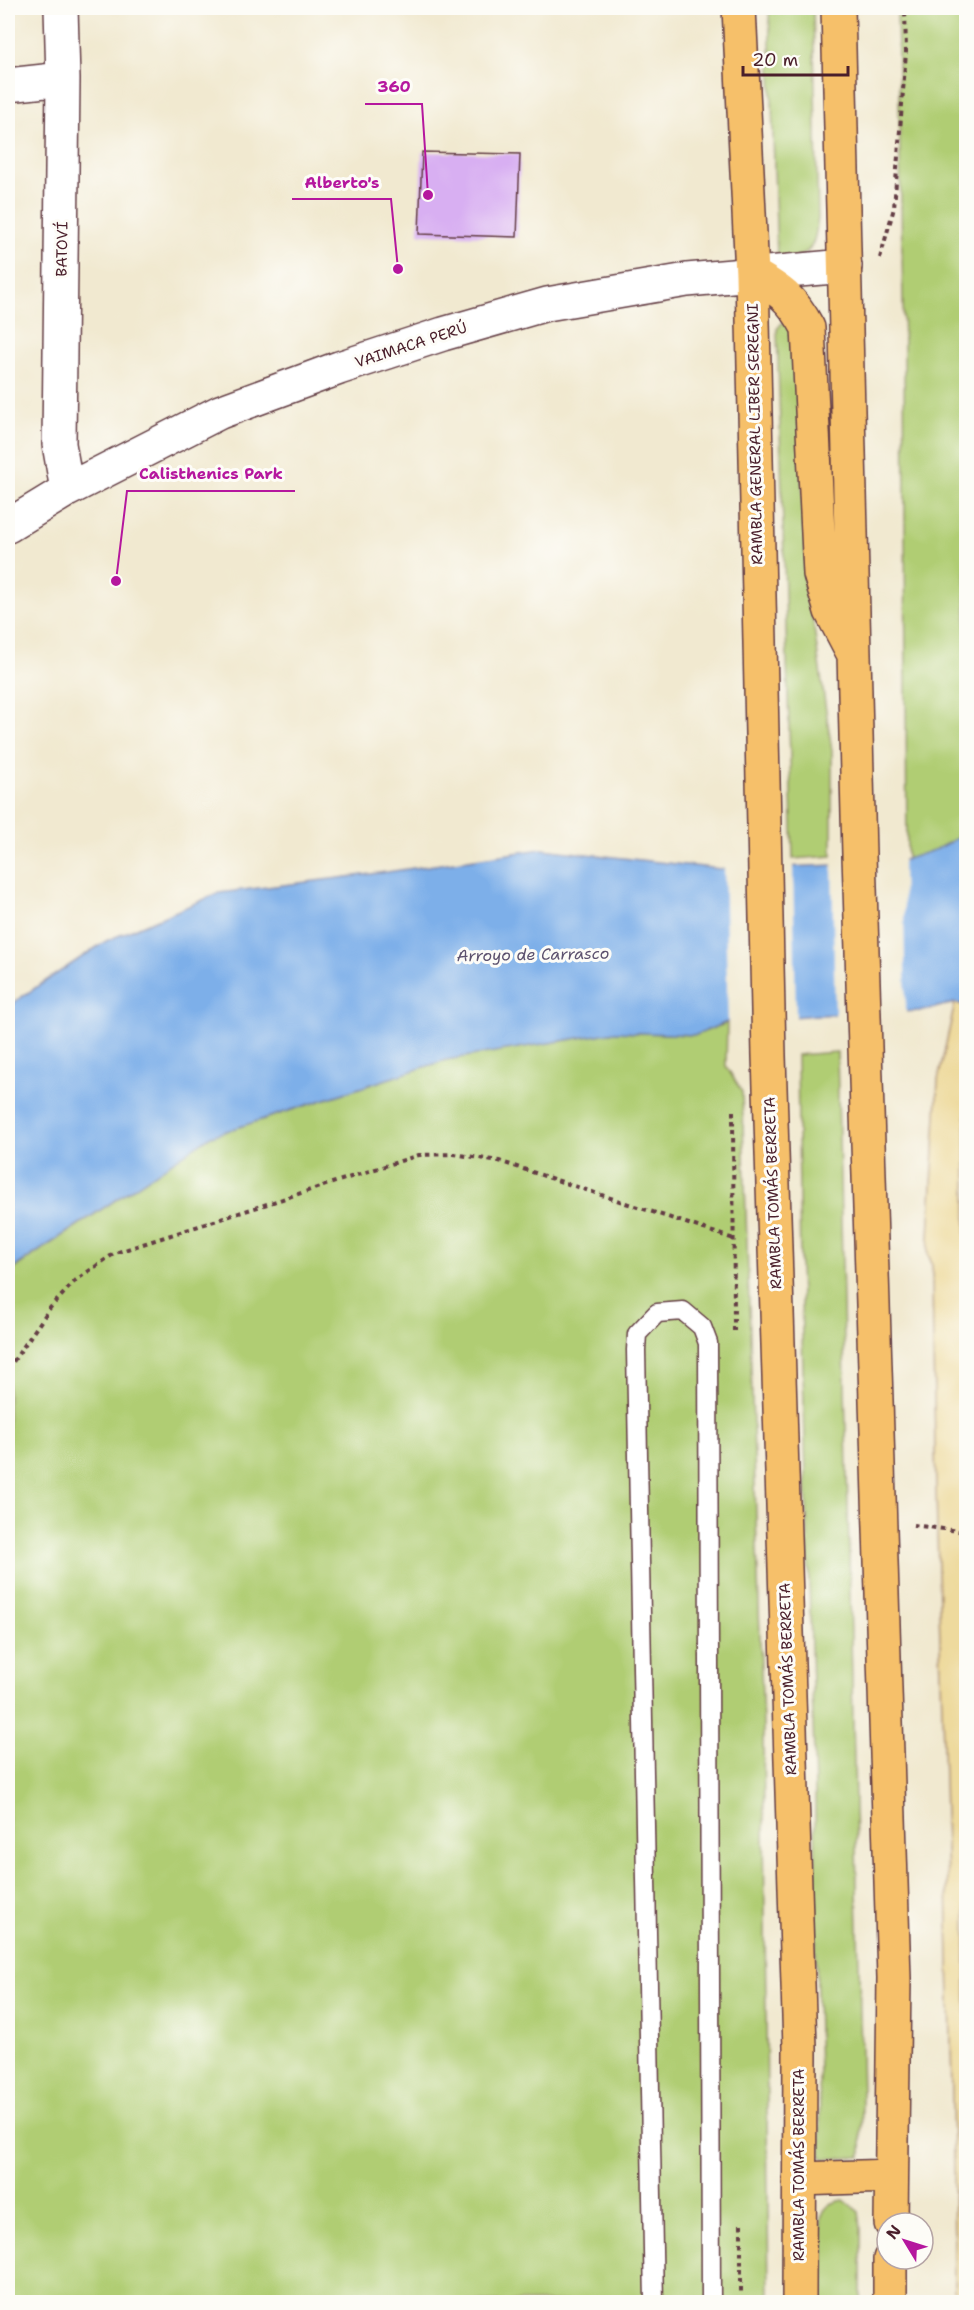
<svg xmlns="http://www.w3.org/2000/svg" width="974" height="2310" font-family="'Shantell Sans',sans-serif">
	<rect width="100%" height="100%" fill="#fdfcf7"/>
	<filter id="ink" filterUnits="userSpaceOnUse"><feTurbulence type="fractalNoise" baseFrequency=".0167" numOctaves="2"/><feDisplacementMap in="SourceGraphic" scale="12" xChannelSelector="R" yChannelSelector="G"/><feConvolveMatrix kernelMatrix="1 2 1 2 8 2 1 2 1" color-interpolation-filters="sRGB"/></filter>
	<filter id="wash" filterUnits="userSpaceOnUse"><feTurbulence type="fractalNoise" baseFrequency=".008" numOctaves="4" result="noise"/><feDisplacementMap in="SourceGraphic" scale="24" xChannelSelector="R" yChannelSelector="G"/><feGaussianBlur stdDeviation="1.35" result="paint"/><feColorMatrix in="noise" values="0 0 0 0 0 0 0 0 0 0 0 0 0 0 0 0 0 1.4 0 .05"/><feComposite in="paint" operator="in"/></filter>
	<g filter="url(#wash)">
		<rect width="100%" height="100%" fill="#f1e9d0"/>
		<path fill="#b0cd73" stroke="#7d764f" stroke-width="1.5" d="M769,8H813L818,218C814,251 810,257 777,259Z
			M897,8H966V833L937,849L907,860L904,350Z
			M782,323H786L795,331L807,581L832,751V856L793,859L777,329Z
			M727,1023L726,1066L742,1092L763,1727L769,2302H8V1277L18,1266L211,1136L446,1060L615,1032L696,1035Z
			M837,1052L862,2096L861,2157L825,2159L821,2157L816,1951L815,1790L800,1265L797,1055Z
			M844,2200L859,2212L861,2228V2302H820L821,2218C825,2206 831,2202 844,2200Z"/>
		<path fill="#eeda9e" stroke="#9c7c64" stroke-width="1.5" d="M955,1003L966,1005V2302H954C954,1956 935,1610 932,1264L928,1254L938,1080Z"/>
		<path fill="#7dafe9" stroke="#64678a" stroke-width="1.5" d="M966,833V1005L955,1003L921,1011L818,1015L727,1022L696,1035L615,1032L446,1060L211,1136L18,1265L8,1277V1006L106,941L219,893L387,872L542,849L721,869L895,863L937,849Z"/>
		<path fill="#f1e9d0" d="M903,858L906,1015L835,1018L832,862L895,860Z
			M793,863L796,1020L728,1026L724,865Z"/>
		<g id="blocks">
			<path fill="#d8aff2" d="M422,152L520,154L517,237L419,234Z"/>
		</g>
	</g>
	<g filter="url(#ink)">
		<use href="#blocks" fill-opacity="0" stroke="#633d44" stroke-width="1.5"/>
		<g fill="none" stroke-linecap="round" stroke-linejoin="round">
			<defs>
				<path id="service" d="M654,2302L636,1350L637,1334L657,1313L683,1311L702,1327L708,1343L711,2302"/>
				<path id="minor" d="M61,8L63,79L59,444L67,490
					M8,85L63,79
					M8,526L67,490L220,412L339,368L443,334L547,304L687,280L845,266"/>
				<path id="primary" d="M739,8L752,274L769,1056L800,2048L799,2302
					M838,8L859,855L894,1978L891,2223
					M752,274C780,290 792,298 808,328L820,574L831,611L852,651
					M799,2179L891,2176
					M890,2302V2259"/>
			</defs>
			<use href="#service" stroke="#633d44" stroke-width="21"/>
			<use href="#minor" stroke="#633d44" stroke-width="36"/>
			<use href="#primary" stroke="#633d44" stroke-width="36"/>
			<path stroke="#633d44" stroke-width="4" stroke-dasharray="4.5 4.5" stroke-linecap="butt" d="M880,258L894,208L906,52L905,8
				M733,1111L734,1331
				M8,1369L50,1308L76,1280L115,1253L419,1155L454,1154L499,1161L734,1239
				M913,1525L966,1532
				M741,2224V2302"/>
			<use href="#service" stroke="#fff" stroke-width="18"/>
			<use href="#minor" stroke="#fff" stroke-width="33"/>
			<use href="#primary" stroke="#f6c06b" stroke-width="33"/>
		</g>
	</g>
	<g text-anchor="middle" stroke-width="6" stroke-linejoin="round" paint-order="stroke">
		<g font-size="15" fill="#4a1f2b" stroke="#fdfcf7">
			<text transform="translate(62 249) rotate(-89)" y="5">BATOVÍ</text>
			<text transform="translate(411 345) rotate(-18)" y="5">VAIMACA PERÚ</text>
			<text transform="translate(755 434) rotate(-91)" y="5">RAMBLA GENERAL LIBER SEREGNI</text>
			<text transform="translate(773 1193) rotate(-92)" y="5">RAMBLA TOMÁS BERRETA</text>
			<text transform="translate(788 1679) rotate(-92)" y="5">RAMBLA TOMÁS BERRETA</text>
			<text transform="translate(799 2165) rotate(-90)" y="5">RAMBLA TOMÁS BERRETA</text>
		</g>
		<g font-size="16" font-style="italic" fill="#5c516e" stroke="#fdfcf7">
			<text transform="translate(533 954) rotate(-1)" y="6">Arroyo de Carrasco</text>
		</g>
	</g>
	<path fill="none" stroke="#b5179e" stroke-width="2" d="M428 195L422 104H365M398 269L391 199H292M116 581L127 491H295"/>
	<g fill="#b5179e" stroke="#fdfcf7" stroke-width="2">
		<circle cx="428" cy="195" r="6"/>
		<circle cx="398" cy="269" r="6"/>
		<circle cx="116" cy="581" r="6"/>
	</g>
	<g font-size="16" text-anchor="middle" font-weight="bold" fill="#b5179e" stroke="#fdfcf7" stroke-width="6" stroke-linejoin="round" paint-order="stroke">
		<text x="394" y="92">360</text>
		<text x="342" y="188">Alberto's</text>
		<text x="211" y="479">Calisthenics Park</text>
	</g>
	<rect width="974" height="2310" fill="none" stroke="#fdfcf7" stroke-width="30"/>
	<g transform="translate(905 2241) rotate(308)"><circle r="28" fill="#fdfcf7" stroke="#b5a4a5" stroke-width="1.5"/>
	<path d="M0-4.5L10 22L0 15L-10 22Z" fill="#b5179e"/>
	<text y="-9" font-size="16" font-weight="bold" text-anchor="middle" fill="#4a1f2b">N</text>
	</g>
	<path d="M743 66v9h105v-9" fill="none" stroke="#4a1f2b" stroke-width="3"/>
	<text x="752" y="66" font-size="18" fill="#4a1f2b" stroke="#fdfcf7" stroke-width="4.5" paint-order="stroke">20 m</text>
</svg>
